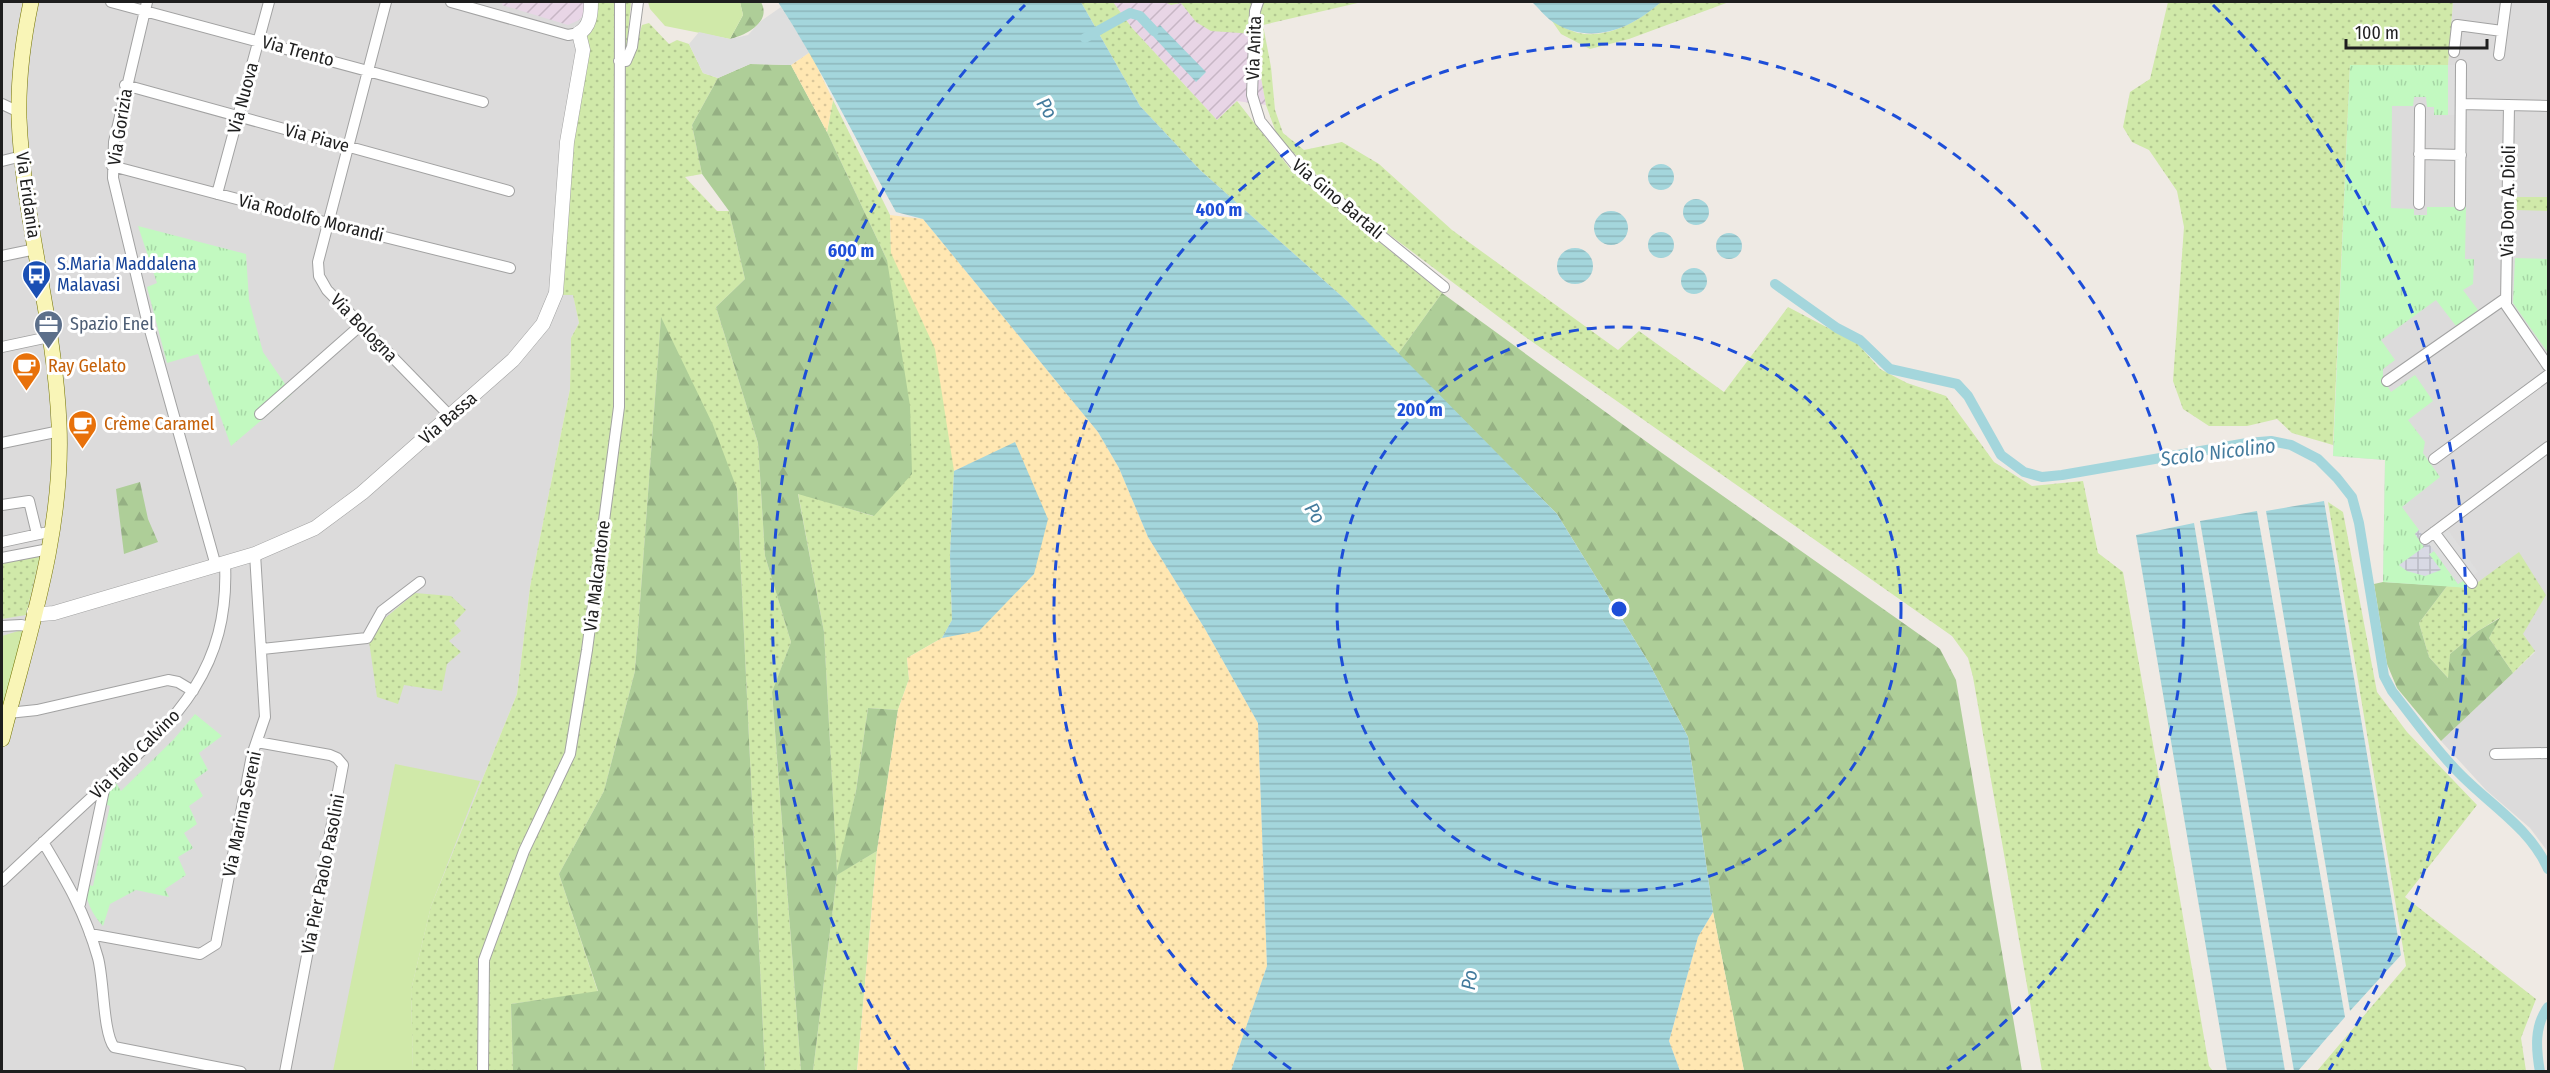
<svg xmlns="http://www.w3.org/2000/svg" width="2550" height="1073" font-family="'Fira Sans Condensed',sans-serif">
	<defs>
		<pattern id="industrial-furrows" width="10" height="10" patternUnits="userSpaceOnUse" patternTransform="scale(1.5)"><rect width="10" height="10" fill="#e8d5e6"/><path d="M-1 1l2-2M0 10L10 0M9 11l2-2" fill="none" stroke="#c7b6c5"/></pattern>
		<pattern id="grass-dots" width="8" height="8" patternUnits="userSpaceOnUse" patternTransform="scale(1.5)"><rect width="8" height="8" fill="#d0e9a9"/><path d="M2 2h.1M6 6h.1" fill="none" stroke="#b2c791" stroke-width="1.8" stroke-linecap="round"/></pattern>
		<pattern id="forest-firs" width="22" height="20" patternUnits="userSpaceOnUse" patternTransform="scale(1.5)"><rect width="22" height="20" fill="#aece98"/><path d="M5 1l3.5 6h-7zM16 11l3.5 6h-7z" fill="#95b083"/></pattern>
		<pattern id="sand-dots" width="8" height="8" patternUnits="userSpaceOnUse" patternTransform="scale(1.5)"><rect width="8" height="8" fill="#ffe7b2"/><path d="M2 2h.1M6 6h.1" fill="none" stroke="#dac699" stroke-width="1.8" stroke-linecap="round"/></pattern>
		<pattern id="park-tufts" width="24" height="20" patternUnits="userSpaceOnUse" patternTransform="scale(1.5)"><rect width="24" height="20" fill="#c2f9c0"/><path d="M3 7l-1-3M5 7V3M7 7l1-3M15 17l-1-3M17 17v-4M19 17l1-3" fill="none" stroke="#a6d5a5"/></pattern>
		<pattern id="plaza-grid" width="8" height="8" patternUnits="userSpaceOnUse" patternTransform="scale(1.5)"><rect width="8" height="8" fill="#d8d9e4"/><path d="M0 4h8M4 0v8" fill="none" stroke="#b9bac3"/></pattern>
		<pattern id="water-rules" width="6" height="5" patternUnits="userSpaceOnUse" patternTransform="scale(1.5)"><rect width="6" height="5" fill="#a4d6dc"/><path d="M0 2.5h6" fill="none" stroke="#8db7bc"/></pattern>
	</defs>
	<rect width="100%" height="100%" fill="#efeae4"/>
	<path fill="#dcdbdb" d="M2,2H584L587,10L562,295L573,294L579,323L571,338L570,389L530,587L517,694L431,906L411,990L413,1071L2,1072Z
		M2453,2H2548V852L2530,828L2486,790L2441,741L2535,652L2470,588L2383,582L2385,460L2333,456L2350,65H2448Z"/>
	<path fill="url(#industrial-furrows)" d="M503,2H584L587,10L579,20L568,25L502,5Z
		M1113,2H1165L1171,5L1181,3L1196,22L1263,25L1257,55L1266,105L1237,101L1217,120L1132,28Z"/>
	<path fill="url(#grass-dots)" d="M584,2H631L625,65L637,42L642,25L649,23L669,44L677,40L689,44L703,73L718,78L692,125L702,174L685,177L717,211H729L745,279L716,307L758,443L765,556L791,642L772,693L801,1071H765L737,489L661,318L635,671L604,791L559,874L598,992L511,1004L513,1071L413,1072L411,990L431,906L517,694L530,587L570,389L571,338L579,323L573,295H562L569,185L587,10Z
		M1081,2H1113L1132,28L1217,120L1237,101L1292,171L1442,293L1398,354L1347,301L1200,170L1140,106Z
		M1165,2H1362L1263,25L1271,67L1275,110L1283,133L1304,150L1342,142L1379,164L1452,230L1618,350L1639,331L1724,392L1788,307L1857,343L1880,369L1907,383L1946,396L1994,462L2032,486L2083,481L2098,553L2123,572L2209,1066L2213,1071H2042L1973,677L1968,658L1952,636L1524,336L1342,199L1278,138L1266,105L1257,55L1263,26L1255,34L1211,31L1196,22L1181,3L1171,5Z
		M1661,2H1729L1629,39L1590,49L1561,34L1552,21C1560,25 1570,31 1578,33C1609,39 1639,21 1661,2Z
		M2168,2H2453L2448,65H2350L2333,445L2292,433L2277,419L2247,426H2209L2183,409L2173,381L2184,227L2177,191L2149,150L2132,142L2123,127L2130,92L2150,79Z
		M833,100L890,215L891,253L986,296L954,471L950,556L952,620L942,638L907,658L909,679L898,710L868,708L856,791L838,874L877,851L857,1071H813L837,875L824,632L798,493L873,516L887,260L827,132Z
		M2515,197H2548V211L2515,210Z
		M2328,502L2343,512L2377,692L2407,732L2477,805L2405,897L2536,999L2521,1038L2526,1071H2317L2406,966Z
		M2519,552L2546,595L2523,634L2535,651L2513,673L2489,638L2499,618L2478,631L2450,654L2449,679L2429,657L2419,623L2447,586L2470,588Z
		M40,555L26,615L2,619V562Z
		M415,593L451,596L466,610L454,623L461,631L449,641L461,652L447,664L442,691L404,685L398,704L377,697L369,641L384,619Z"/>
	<path fill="url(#forest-firs)" d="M740,2H761C772,22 746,35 730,39L743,15Z
		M750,64L791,65L827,132L887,260L910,406L912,474L874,516L798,494L824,632L837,872L856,791L868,708L898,710L877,851L837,875L813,1071H801L772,692L791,642L765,556L758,443L716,307L745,279L729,211L702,174L692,125L718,78Z
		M1442,293L1662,453L1940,649L1956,680L2022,1071H1744L1713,912L1688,737L1649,663L1557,514L1398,354Z
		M661,317L713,425L737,489L765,1071H513L511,1004L598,991L559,874L604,791L635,671Z
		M140,482L148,519L158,542L124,554L116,489Z
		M2383,582L2447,586L2419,623L2429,657L2448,678L2450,654L2478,631L2500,618L2489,638L2513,673L2441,741L2397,688L2387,664L2374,584Z"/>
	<path fill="url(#sand-dots)" d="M810,52L833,100L827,132L791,65Z
		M890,215L923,219L1098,432L1119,468L1148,537L1205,629L1258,723L1267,966L1231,1071L857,1072L877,851L898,710L909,679L907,658L942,638L979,630L1034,574L1015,443L954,471L935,349L891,253Z
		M1713,912L1744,1071H1680L1669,1041L1698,937Z"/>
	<path fill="url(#park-tufts)" d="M2350,65H2448V115H2434V107H2427L2426,97H2414L2413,106H2392L2391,208L2414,209V215H2427V207H2466L2465,259H2474L2473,284L2463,290L2478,310L2456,326L2436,300L2381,340L2395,360L2383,369V379L2391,392L2415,375L2433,401L2408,420L2425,442L2423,453L2440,477L2402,507L2419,530L2415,534L2430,554L2434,551L2458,584L2464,580L2470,588L2383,582L2385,460L2333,456Z
		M138,226L246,254L249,300L263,352L292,394L231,446L198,354L167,363L147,287L157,283Z
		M2515,258L2548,259V353L2513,303Z
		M195,714L222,736L199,753L208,770L194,780L203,796L189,806L197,824L184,833L193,848L178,857L186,875L165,889L169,897L136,890L110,904L103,926C91,913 86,901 85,884L93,886L110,806L102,803L106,793L116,783L121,791L174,739Z"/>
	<path fill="#d0e9a9" d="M648,2H740L743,15L730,39L665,26L650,9Z
		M25,629L2,720V636Z
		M395,764L480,781L431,906L411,990L413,1071H333Z"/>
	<path fill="#dedede" d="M781,7L810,52L791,65L750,64L718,78L703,73L689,44L699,32L730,39L748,35L761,21Z
		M2448,65H2456V115H2448Z
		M2448,530L2478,572L2472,576L2477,582L2470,588L2464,580L2458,584L2429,544Z"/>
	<path fill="url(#plaza-grid)" d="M2419,530L2434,551L2429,554L2441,570L2425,576L2407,571L2399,565L2424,547L2415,534Z"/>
	<path fill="url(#water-rules)" d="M778,2H1081L1140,106L1200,170L1347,301L1557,514L1649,663L1688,737L1713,912L1698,937L1669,1041L1680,1071H1231L1267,966L1258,723L1205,629L1148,537L1119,468L1098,432L923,219L896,212C857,142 821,68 778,2Z
		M1532,2H1661C1631,29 1591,46 1553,22C1545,17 1539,8 1532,2Z
		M1160,25L1206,72L1196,82L1151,34Z
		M1648 177a13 13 0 1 1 26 0a13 13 0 1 1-26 0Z
		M1683 212a13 13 0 1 1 26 0a13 13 0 1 1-26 0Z
		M1594 228a17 17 0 1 1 34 0a17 17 0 1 1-34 0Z
		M1648 245a13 13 0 1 1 26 0a13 13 0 1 1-26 0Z
		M1716 246a13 13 0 1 1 26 0a13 13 0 1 1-26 0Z
		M1557 266a18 18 0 1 1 36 0a18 18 0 1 1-36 0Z
		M1681 281a13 13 0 1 1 26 0a13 13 0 1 1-26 0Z
		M1015,442L1048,519L1034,574L979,631L942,638L952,620L950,556L954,471Z
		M2324,501L2401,955L2350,1011L2266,511Z
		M2257,511L2345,1017L2298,1071H2294L2200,521Z
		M2194,523L2285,1071H2227L2136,535Z"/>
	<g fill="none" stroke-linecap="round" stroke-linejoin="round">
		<path stroke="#a4d6dc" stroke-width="10" d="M1085,38L1130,13L1140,16L1154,31
			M1775,284L1837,328L1860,340L1890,369L1957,384L1968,396L2001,455L2024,472L2042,477L2062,475L2247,443L2271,441L2291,445L2318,459L2337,478L2352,497L2359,523L2384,676L2392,691C2414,719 2434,748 2459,773C2490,805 2530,828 2548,869
			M2540,1072C2536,1049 2534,1026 2548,1007"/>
		<defs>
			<path id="minor" d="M111,2L483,102
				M147,2L114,142L113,178L146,316L216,566
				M386,2L318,262L319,276L327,290L450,416
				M451,2L568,35L579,33
				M1258,2L1255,11L1252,95L1260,121L1299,169L1444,287
				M2454,52L2457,25L2502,31
				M2499,55L2506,2
				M619,61H626L632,47L638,2
				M125,85L509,191
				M2,104L19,112
				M2461,104L2548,106
				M2509,105L2506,305L2548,366
				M2419,154L2461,155
				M2,161L22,156
				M112,166L328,223L510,268
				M217,194L269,2
				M2419,204L2420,109
				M2460,205L2461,65
				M2,256L36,249
				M2,347L49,337
				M2387,381L2506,298
				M260,414L361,325
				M2,443L60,431
				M2434,459L2548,375
				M2,505L29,501L37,534
				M2434,532L2472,583
				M2425,539L2548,447
				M2,542L53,531
				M2,558L49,549
				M2,626L21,625L30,627
				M262,649L367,638L382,611L420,582
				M8,713L37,710L168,680L178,682L193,691
				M257,742L330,755L337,758L343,765L285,1072
				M2495,754L2548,753
				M43,842C67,882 85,912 98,958C104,980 103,1033 114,1047L241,1072
				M2,881C35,850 69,818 103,787C175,720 230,671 225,563
				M80,904L105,785
				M90,934L200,954L216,944L252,755L265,717L255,554
				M483,1072L484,960L524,851L570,754L587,650L619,407L620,2"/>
			<path id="tertiary" d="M34,612L42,614L54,613L255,554L315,528L362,493L513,360L543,324L556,293L567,142L583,50L579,33C590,27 591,14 591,2"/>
			<path id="secondary" d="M2,739C28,636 64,532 59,424C55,321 23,221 19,118C18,79 23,40 31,2"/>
		</defs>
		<use href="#minor" stroke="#a2a2a2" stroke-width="12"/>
		<use href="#tertiary" stroke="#a2a2a2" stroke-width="15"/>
		<use href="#secondary" stroke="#747405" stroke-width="16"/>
		<use href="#minor" stroke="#fff" stroke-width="10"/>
		<use href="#tertiary" stroke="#fff" stroke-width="14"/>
		<use href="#secondary" stroke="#f9f5b7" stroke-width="15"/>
	</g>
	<g fill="none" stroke="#1d4ed8" stroke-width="3" stroke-dasharray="10 8">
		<circle cx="1619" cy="609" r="282"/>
		<path d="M1291 1069A565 565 0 1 1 1947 1069"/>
		<path d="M909 1070A847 847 0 0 1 1025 5M2213 5A847 847 0 0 1 2329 1070"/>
	</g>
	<defs>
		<symbol id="bus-pin" viewBox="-11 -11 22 30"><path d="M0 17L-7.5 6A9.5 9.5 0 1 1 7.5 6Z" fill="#1a4fb4" stroke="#fff"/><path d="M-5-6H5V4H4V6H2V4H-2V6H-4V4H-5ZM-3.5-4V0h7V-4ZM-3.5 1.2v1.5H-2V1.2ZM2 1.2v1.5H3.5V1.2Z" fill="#fff"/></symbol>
		<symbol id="office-pin" viewBox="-11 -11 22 30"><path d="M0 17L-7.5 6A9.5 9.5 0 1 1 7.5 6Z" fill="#5c6f8a" stroke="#fff"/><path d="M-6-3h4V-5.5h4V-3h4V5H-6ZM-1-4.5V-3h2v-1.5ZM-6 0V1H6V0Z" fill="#fff"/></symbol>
		<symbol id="cafe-pin" viewBox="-11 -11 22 30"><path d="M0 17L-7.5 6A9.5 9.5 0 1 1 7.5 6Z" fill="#e8710a" stroke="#fff"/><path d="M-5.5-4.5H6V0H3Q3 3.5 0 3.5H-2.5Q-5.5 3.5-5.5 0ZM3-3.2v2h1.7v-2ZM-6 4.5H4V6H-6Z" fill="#fff"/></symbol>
	</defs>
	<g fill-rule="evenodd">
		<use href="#bus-pin" x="20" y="258" width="33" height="45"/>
		<use href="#office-pin" x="32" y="308" width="33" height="45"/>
		<use href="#cafe-pin" x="10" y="350" width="33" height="45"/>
		<use href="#cafe-pin" x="66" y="408" width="33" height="45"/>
	</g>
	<g text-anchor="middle" stroke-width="6" stroke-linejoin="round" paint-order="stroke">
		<g font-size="18" fill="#1e1e1e" stroke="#fff">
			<text transform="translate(1254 48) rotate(-88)" y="6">Via Anita</text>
			<text transform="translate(298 51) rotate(15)" y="6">Via Trento</text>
			<text transform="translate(243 98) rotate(-75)" y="6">Via Nuova</text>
			<text transform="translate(120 127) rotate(-81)" y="6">Via Gorizia</text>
			<text transform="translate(317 138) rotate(15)" y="6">Via Piave</text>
			<text transform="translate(28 195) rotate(82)" y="6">Via Eridania</text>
			<text transform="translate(1338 199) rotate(40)" y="6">Via Gino Bartali</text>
			<text transform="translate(2508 201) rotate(-89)" y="6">Via Don A. Dioli</text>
			<text transform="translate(311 218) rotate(14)" y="6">Via Rodolfo Morandi</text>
			<text transform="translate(364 328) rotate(46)" y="6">Via Bologna</text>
			<text transform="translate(448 418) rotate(-41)" y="6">Via Bassa</text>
			<text transform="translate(597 576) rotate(-83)" y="6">Via Malcantone</text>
			<text transform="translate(135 754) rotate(-45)" y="6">Via Italo Calvino</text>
			<text transform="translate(242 814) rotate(-78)" y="6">Via Marina Sereni</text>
			<text transform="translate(323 874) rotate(-79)" y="6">Via Pier Paolo Pasolini</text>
		</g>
		<g font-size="18" fill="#164399" stroke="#fff" text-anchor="start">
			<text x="57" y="270">S.Maria Maddalena<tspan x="57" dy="21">Malavasi</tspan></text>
		</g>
		<g font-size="18" fill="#4e5e75" stroke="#fff" text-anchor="start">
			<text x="70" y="330">Spazio Enel</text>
		</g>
		<g font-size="18" fill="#c56008" stroke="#fff" text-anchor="start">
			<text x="48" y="372">Ray Gelato</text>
			<text x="104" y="430">Crème Caramel</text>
		</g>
		<g font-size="20" font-style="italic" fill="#447b9d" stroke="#fff">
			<text transform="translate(1047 108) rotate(57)" y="7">Po</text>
			<text transform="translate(2218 452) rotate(-7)" y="7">Scolo Nicolino</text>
			<text transform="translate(1315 513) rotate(57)" y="7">Po</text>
			<text transform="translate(1469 980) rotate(-83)" y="7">Po</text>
		</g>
	</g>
	<circle cx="1619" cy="609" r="9" fill="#1d4ed8" stroke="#fff" stroke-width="3"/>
	<g font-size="18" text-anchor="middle" font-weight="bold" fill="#1d4ed8" stroke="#fff" stroke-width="6" stroke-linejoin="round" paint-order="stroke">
		<text x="1219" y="216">400 m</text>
		<text x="851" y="257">600 m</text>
		<text x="1420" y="416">200 m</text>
	</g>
	<rect width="2550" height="1073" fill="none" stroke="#1e1e1e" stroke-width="6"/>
	<path d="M2346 39v9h141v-9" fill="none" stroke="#1e1e1e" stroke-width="3"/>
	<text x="2355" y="39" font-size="18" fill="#1e1e1e" stroke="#ffffff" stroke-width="4.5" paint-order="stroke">100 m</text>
</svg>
